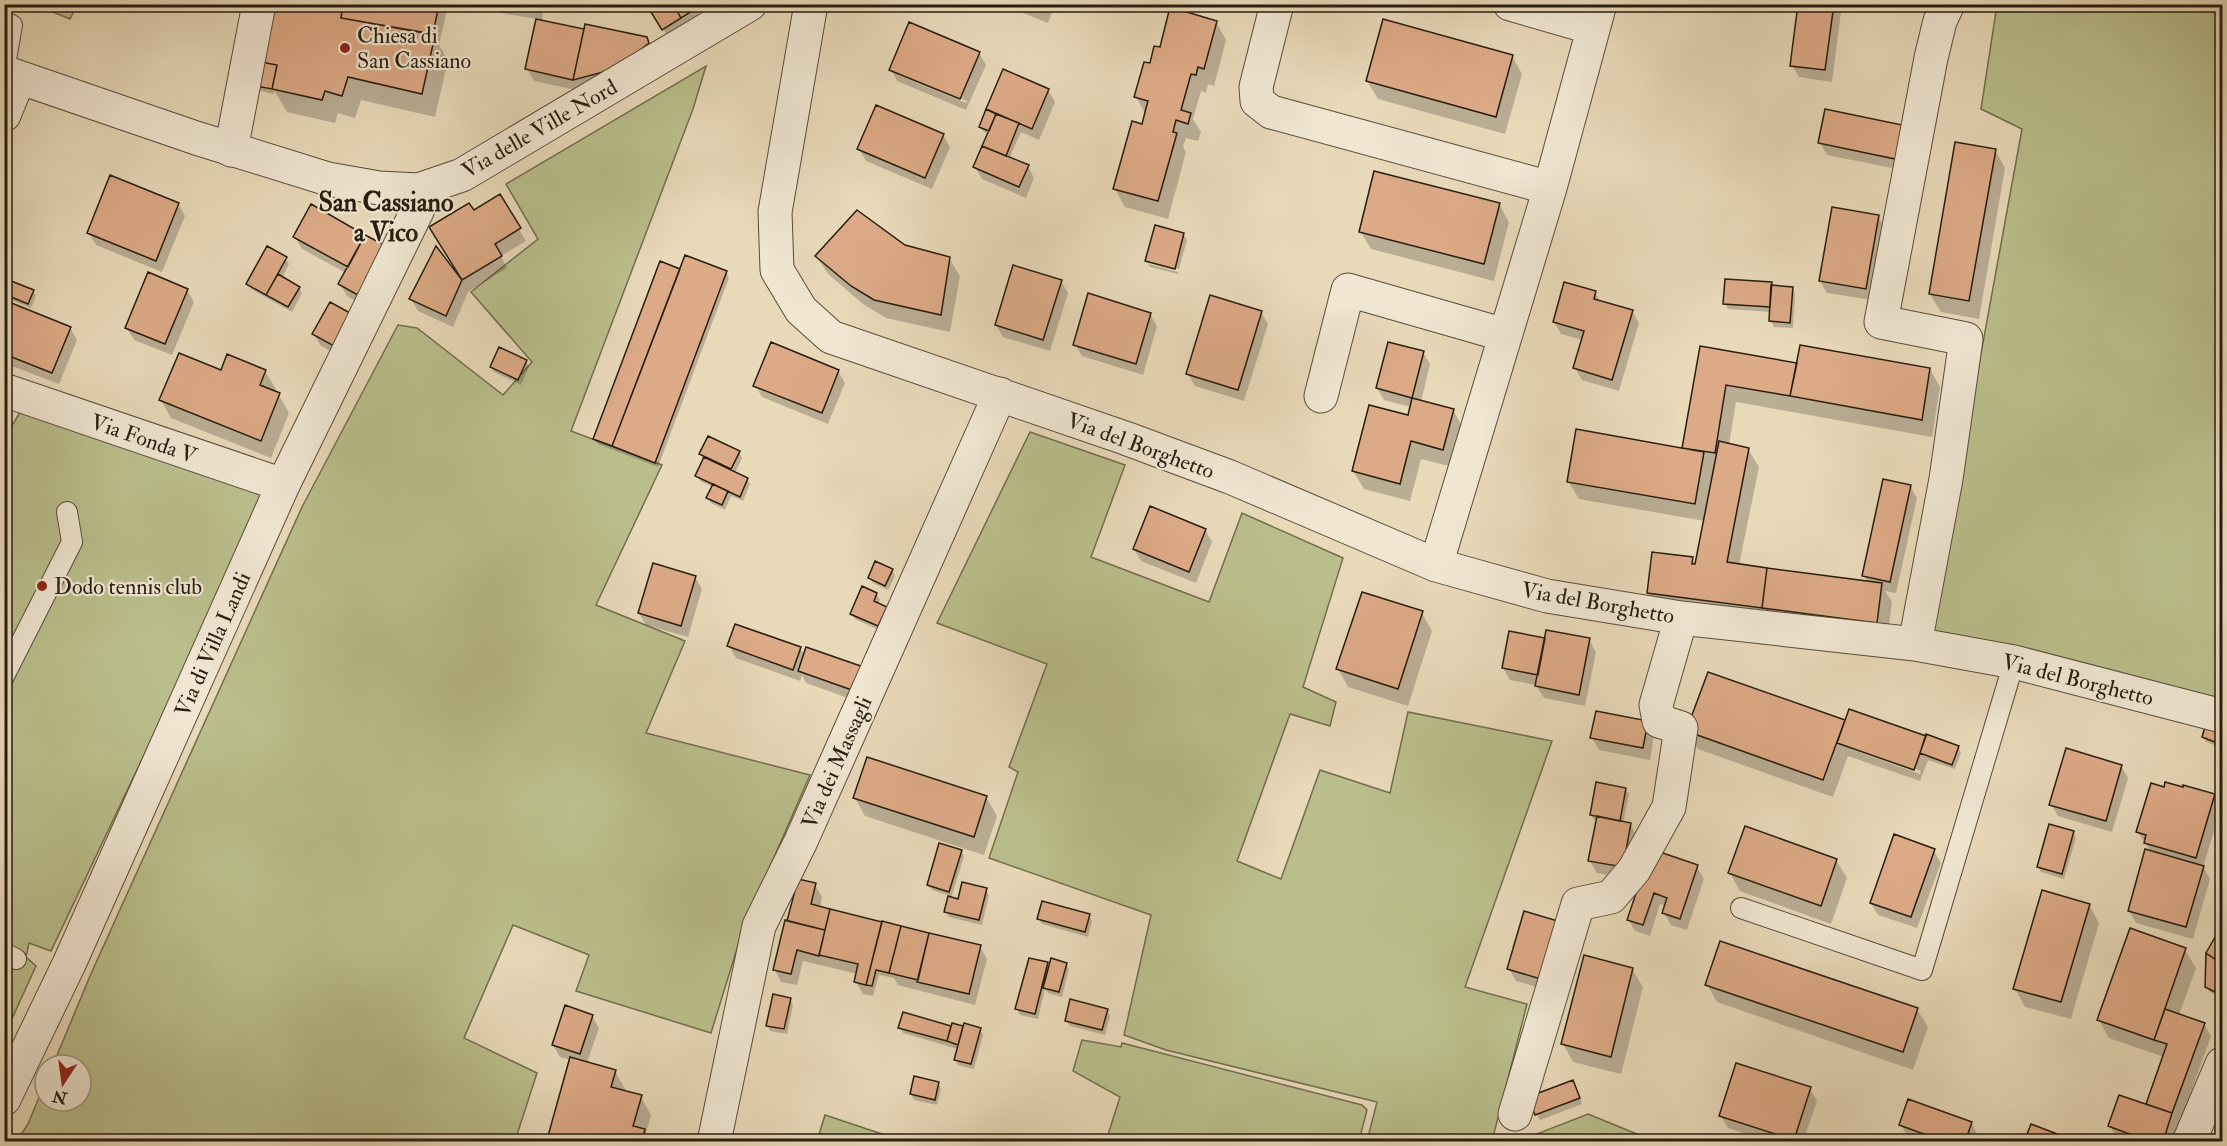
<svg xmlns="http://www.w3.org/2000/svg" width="2227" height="1146" font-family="'IM FELL Double Pica',serif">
	<rect width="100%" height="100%" fill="#e8d9b9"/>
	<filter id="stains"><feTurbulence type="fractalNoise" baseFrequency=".00333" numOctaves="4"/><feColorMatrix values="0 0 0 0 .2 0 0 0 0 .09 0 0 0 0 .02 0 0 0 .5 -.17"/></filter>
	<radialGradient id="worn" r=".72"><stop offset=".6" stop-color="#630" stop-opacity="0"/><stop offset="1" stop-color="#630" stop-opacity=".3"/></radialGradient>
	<path fill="#babe8c" stroke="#716e4e" stroke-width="1.5" d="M36,5H77L70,19Z
		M1997,5H2222V702L1930,633L2022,129L1981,109Z
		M706,66L693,109L571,431L662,465L596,605L685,641L646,733L810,775L744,926L711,1033L576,991L589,955L513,925L464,1038L537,1073L515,1141L40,1142L20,1136L28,1124L45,1083V1101H81V1065H53L90,976L302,507L398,325L417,328L503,395L532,362L471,292L538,239L506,184Z
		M22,409L263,493L262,506L51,951L29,943L26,957L36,966L5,1034L4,439Z
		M1030,432L1125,465L1091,557L1209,602L1242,513L1343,558L1303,687L1336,702L1330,726L1290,714L1237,861L1281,879L1320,770L1390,793L1408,712L1552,741L1465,987L1527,1004L1492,1141H1367L1377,1102L1166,1050L1124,1035L1151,915L989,858L1018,772L1009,767L1047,664L937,623Z
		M1082,1040L1121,1047L1122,1043L1362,1105L1367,1110L1359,1141H1106L1120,1097L1073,1071Z
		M1588,1114L1654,1141H1519Z
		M825,1115L903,1141H817Z"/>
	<path fill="#0003" fill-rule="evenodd" d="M267,4L448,5L439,45L448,60L435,117L361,100L355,118L338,113L335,123L287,112L274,90V94L255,90Z
		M496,4H544L542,21L586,31L646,38L652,48L581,91L534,81L527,69L538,19L501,13Z
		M647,4H693L699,14L667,35Z
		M1001,4H1055L1048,23Z
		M1800,4H1842L1832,82L1799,77L1792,65Z
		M1216,22L1226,40L1214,86L1208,84L1206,93L1201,91L1193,119L1201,132L1198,141L1186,138L1183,147L1186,152L1168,219L1125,207L1115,189L1143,126L1146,115L1136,97L1151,65L1161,49Z
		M979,53L986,65L966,110L897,81L891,69ZM898,72L967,101L966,103L898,75Z
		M1512,56L1522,74L1505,134L1378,99L1367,81Z
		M1004,71L1048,90L1055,102L1039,140L1021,132L1009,159L1028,166L1034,178L1026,198L982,179L975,167L989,135L984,132L980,127Z
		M1906,127L1907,171L1827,155L1820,143Z
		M943,135L950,147L932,189L866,161L859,149Z
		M1995,150L2005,168L1979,319L1941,312L1930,294Z
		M499,196L526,241L501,256L507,268L468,292L453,327L418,311L411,299L459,274L473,212Z
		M178,204L185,216L162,272L96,245L89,233Z
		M1499,204L1509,222L1494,281L1371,249L1360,231Z
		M1878,216L1885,228L1872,300L1827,293L1820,281Z
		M1183,234L1187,240L1179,269L1149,261V264L1178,272V274L1150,267L1147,261Z
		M295,237L398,262L372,310L347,296L340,284L346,273L302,249Z
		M904,246L949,258L960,276L950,332L886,318L863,304L828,274L817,257Z
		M286,259L289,264L282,278L299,288L302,293L292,312L251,289L248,284Z
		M680,271L726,272L729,278L658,467L598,444L594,439Z
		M7,281L33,291L36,296L31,308L6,298L4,288Z
		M1061,281L1068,293L1050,351L1003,337L996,325Z
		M1773,287L1792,288L1795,294L1793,328L1774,327L1771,321V312L1728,309L1725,303Z
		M187,290L194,302L172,355L134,340L127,328Z
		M1595,293L1600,302L1632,311L1639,323L1619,391L1582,380L1575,368L1583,340L1561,334L1554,322Z
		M4,301L70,328L77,340L59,384L4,363Z
		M331,304L352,363L321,346L314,334Z
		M1261,312L1268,324L1244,401L1195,386L1188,374Z
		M1150,314L1157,326L1143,375L1082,356L1075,344Z
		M1701,347L1798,364L1930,369L1940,387L1932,437L1736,402L1729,445L1748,449L1759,467L1739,565L1868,582L1864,576L1910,486L1917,498L1896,593L1885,591L1892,602L1887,641L1659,611L1648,593L1692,559L1696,565L1705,521L1579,499L1568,481L1683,450Z
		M1423,352L1430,364L1421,402L1453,410L1463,428L1453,467L1421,459L1410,501L1364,489L1353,471L1409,417L1411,407L1384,400L1377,388Z
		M526,361L529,367L521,385L494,372L491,367Z
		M265,371L276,389L274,393L279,395L289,413L271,458L171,418L161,400L222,372Z
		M838,371L845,383L828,424L762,397L755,385Z
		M739,452L742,458L735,473L747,479L750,484L743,501L731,496L725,510L711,503L708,498L713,487L700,481L697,476L704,461L700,454Z
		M1205,530L1212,542L1196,583L1141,561L1134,549Z
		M892,570L895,576L888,590L873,583L870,578Z
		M695,577L702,589L688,637L646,625L639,613Z
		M876,594L880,600L878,604L886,608L889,614L881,631L855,619L852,614Z
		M1422,613L1432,631L1408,706L1348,687L1338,669Z
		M1546,640H1589L1596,652L1585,706L1544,698L1536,685L1510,680L1503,668Z
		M729,646L800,648L805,656L807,649L873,707L806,683L802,675L800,681L736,658Z
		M1709,674L1845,722L1958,747L1961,753L1955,769L1928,760L1920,781L1848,756L1833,797L1698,749L1688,731ZM1851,746L1921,771L1920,774L1851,749Z
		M1647,723L1654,735L1650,760L1599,750L1592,738Z
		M2222,727V748L2206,742L2203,737Z
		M2121,766L2128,778L2112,832L2058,816L2051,804Z
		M1625,789L1629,794L1623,823L1630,824L1637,836L1629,879L1597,873L1590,861L1598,821L1594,820L1591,815Z
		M2214,795L2221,808L2222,803V826L2218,818L2203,867L2210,879L2193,939L2136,923L2129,911L2151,852L2138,832Z
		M986,797L997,816L984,855L865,816L855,798Z
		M2073,833L2076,838L2064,879L2041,872L2038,867Z
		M961,851L964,856L951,898L959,901L986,890L989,895L982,925L949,917L946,911L950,896L932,890L928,885Z
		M1652,851L1697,867L1704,879L1687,930L1671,925L1664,913L1666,906L1660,904L1650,936L1635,931L1628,919Z
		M1934,851L1941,863L1917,928L1878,915L1871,903Z
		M1836,860L1847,878L1831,924L1740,891L1730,873Z
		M815,885L822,897L820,908L980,947L987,959L975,1005L898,985L894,978L879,975L873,996L863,994L856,982L858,974L803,961L797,985L781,982L775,970Z
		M2089,905L2099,923L2071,1019L2025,1007L2015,989Z
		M1525,913L1551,991L1516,981L1509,969Z
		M1089,916L1092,921L1088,937L1042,924L1039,919Z
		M2222,928V999L2210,992L2206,986L2207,954Z
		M2185,950L2196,968L2179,1015L2204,1024L2211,1036L2173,1142H2126L2117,1138L2110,1126L2147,1106L2164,1057L2109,1038L2099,1020Z
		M1047,964L1050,968L1066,964L1069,969L1062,997L1048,993L1045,989L1038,1019L1020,1015L1017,1009Z
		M1632,969L1643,987L1621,1074L1573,1062L1563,1044Z
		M1707,984L1917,1009L1928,1027L1913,1070L1717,1002Z
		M790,999L793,1005L787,1034L770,1031L767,1025Z
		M1107,1010L1110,1016L1105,1035L1070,1026L1066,1020Z
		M904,1014L952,1028L953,1025L980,1029L983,1035L974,1069L958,1065L955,1059L958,1049L903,1033L900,1027Z
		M592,1016L599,1028L587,1063L615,1071L625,1089V1092L641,1097L651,1115L646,1133L650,1142H553L550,1135L570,1060L560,1057L553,1045Z
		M938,1083L941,1089L937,1105L914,1100L911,1094Z
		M1576,1087L1582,1104L1540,1120L1530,1098Z
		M1810,1089L1817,1101L1803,1142H1770L1728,1128L1721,1116Z
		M1971,1123L1978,1135L1975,1142H1921L1908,1137L1901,1125Z"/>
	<path fill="#dcaa86" stroke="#281d10" stroke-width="1.5" d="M266,4H343L341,18L435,35L422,94L348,77L342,96L325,91L322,100L272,89L277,65L256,61Z
		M343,4H439L433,34L341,18Z
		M646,4H673L681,18L662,30Z
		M673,4H695L697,8L681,18Z
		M1798,4H1834L1825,70L1790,66Z
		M1170,7L1217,21L1204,69L1198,67L1196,75L1191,74L1181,110L1191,113L1188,124L1176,120L1173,132L1177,133L1158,201L1113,189L1132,121L1142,124L1145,112L1148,101L1134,97L1144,62L1150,63L1154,46L1160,47Z
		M536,19L584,29L573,80L525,69Z
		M1383,19L1513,55L1496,117L1366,81Z
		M909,22L980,52L960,99L889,70Z
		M585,24L647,37L649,43L625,62L607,71L573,80Z
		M256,61L277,65L272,89L250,85Z
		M1003,69L1049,89L1032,129L986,109Z
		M876,105L944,134L925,178L857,149Z
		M986,109L996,114L989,131L979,127Z
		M1825,109L1907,126L1900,160L1818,143Z
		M996,114L1019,123L1006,156L982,146Z
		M1955,142L1996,149L1969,301L1929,294Z
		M982,146L1029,165L1019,187L973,167Z
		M1374,171L1500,203L1484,264L1359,232Z
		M110,175L179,203L156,261L87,233Z
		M500,194L521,228L495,244L502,256L462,280L429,227L469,203L474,210Z
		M311,204L365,235L348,267L293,237Z
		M1832,207L1879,215L1866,289L1819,281Z
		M857,210L905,245L950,257L941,315L874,300L851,286L815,256Z
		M1155,225L1184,233L1175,269L1145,261Z
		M365,235L392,249L365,299L338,284Z
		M267,246L287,257L266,295L246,284Z
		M436,246L462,280L446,316L409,299Z
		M685,255L727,271L655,463L612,446Z
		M660,261L680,269L612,446L593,439Z
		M1013,265L1062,280L1043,340L995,325Z
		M148,272L188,289L165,344L125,328Z
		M278,274L300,287L288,307L266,295Z
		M6,279L34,290L28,304L4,294Z
		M1725,279L1772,282L1770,307L1723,304Z
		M1564,282L1596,291L1594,299L1633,310L1612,380L1573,368L1584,331L1553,322Z
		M1771,285L1793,287L1790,323L1769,321Z
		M1088,293L1151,313L1136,364L1073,345Z
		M1210,295L1262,311L1238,390L1186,374Z
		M4,300L71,327L52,373L4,354Z
		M330,302L363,320L345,352L312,334Z
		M771,342L839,370L822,413L753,386Z
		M1388,342L1424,351L1412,398L1376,388Z
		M1800,345L1930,368L1922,420L1790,396Z
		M1700,346L1797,363L1790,396L1726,385L1715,453L1682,448Z
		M499,347L527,360L518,380L490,367Z
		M179,353L221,370L227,354L266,370L260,385L280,393L261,441L159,400Z
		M1412,398L1454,409L1443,450L1411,441L1400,484L1352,471L1369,405L1408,415Z
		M1576,429L1704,452L1695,504L1567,482Z
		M708,436L740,451L731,469L699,454Z
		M1719,441L1749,448L1727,562L1767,568L1762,608L1647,593L1652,552L1693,557L1692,564H1695Z
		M704,457L748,478L740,497L695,476Z
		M1883,479L1911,485L1890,582L1862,576Z
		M713,484L728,491L722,505L706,498Z
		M1150,506L1206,529L1189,572L1133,549Z
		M875,561L893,569L885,586L868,578Z
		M653,563L696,576L681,626L638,613Z
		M1767,568L1882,583L1877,623L1762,608Z
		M862,586L877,593L874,601L887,607L878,626L850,614Z
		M1362,592L1423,611L1398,689L1336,669Z
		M735,624L801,647L793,670L727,646Z
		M1546,630L1590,638L1579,695L1535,686Z
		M1509,631L1545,638L1538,675L1502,668Z
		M806,647L875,671L866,695L798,671Z
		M1708,672L1845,720L1823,780L1686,731Z
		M1849,709L1926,736L1914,770L1837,743Z
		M1596,711L1648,721L1643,748L1590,738Z
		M2207,720L2222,725V745L2202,737Z
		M1926,734L1959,746L1952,765L1920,753Z
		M2066,748L2122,765L2106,821L2049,805Z
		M867,757L987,796L974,837L853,798Z
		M1596,782L1626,788L1620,821L1590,815Z
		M2165,782L2183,787V785L2215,794L2196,858L2144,843L2146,835L2136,832L2151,783L2164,787Z
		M2222,798V820L2216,818Z
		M1597,816L1631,823L1623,867L1588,861Z
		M2049,824L2074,831L2062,874L2037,867Z
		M1745,826L1837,859L1821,906L1728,873Z
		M1894,834L1935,849L1911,917L1870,903Z
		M939,843L962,850L949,892L927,885Z
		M1651,849L1698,865L1680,919L1662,913L1667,898L1654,893L1643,925L1627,920Z
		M2145,849L2204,866L2186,927L2128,911Z
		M798,879L816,883L811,904L830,909L825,930L787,921Z
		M962,882L987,888L979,920L944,912L948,896L958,899Z
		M2042,890L2090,904L2061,1002L2013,989Z
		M1042,901L1090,914L1085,932L1037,919Z
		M830,909L882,922L866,985L854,982L858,964L819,955Z
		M1524,911L1561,922L1544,980L1507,969Z
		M785,920L825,930L819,956L797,950L791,974L773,970Z
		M882,921L901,926L889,973L876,970L872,986L866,985Z
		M2222,925V964L2206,953Z
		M901,926L929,933L918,980L889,973Z
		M2130,928L2186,948L2154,1040L2097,1020Z
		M929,933L981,945L969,994L917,982Z
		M1720,941L1918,1008L1903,1052L1705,985Z
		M2206,953L2222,964L2221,995L2205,987Z
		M1584,955L1633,968L1611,1057L1561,1044Z
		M1029,958L1048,962L1035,1014L1015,1009Z
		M1051,958L1067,963L1059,992L1043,988Z
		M773,994L791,998L784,1029L766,1026Z
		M1070,999L1108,1009L1102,1030L1065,1021Z
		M565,1005L593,1015L580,1054L552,1045Z
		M2165,1009L2205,1023L2172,1113L2146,1104L2167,1044L2154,1040Z
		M903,1012L951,1026L947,1041L898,1028Z
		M952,1023L963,1026L958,1045L947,1041Z
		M964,1023L981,1028L971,1064L954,1060Z
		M570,1057L616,1070L611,1087L642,1095L633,1126L645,1129L642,1142H570L548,1136Z
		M1736,1063L1811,1087L1794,1140L1719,1116Z
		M914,1076L939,1082L935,1100L910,1094Z
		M1573,1080L1580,1098L1535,1115L1528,1097Z
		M2119,1095L2172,1113L2163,1142H2151L2108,1126Z
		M1908,1099L1972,1122L1965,1142H1946L1899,1125Z
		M2031,1124L2078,1142H2024Z"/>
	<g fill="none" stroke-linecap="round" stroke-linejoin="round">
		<defs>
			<path id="service" d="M4,22L12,25L4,71
				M4,676L72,542L67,512
				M1741,908L1922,970L2014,662
				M4,953L16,959"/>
			<path id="minor" d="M811,4L775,212L777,270L801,310L831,337L1125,438L1230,477L1436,565L1547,596L1681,618L1915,644L2014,662L2222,716
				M1277,4L1256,87L1257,101L1271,112L1550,188
				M1510,4L1593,28
				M4,115L19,78
				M231,150L259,4
				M4,390L283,485
				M1321,396L1348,290L1505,335
				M1436,565L1550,188L1600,4
				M1915,644L1946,479L1966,339L1881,322L1931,58L1940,21L1948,4
				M4,1099L69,964L283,485L418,209V190
				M1515,1114L1578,904L1611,897L1634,870L1669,807L1681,728L1659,721L1656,705L1681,618
				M714,1142L759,926L801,841L1000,394"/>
			<path id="tertiary" d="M4,72L196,138L328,179L379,188L418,190L462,175L750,4
				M2189,1142L2222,1064"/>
		</defs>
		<use href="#service" stroke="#584c3a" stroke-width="22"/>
		<use href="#minor" stroke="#584c3a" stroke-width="35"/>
		<use href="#tertiary" stroke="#584c3a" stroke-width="35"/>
		<use href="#service" stroke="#f0e6d2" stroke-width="20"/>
		<use href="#minor" stroke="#f0e6d2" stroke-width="33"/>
		<use href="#tertiary" stroke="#f0e6d2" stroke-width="33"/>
	</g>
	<g fill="#8f2418" stroke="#f0e6d2" stroke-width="2">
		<circle cx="345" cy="48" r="6"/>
		<circle cx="42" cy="586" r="6"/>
	</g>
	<g text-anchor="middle" stroke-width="4.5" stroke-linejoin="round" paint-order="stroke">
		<g font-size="22" fill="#281d10" stroke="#f0e6d2" text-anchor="start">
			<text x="357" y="43">Chiesa di<tspan x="357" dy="25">San Cassiano</tspan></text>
			<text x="54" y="594">Dodo tennis club</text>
		</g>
		<g font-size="22" fill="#281d10" stroke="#f0e6d2">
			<text transform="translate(539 128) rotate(-30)" y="8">Via delle Ville Nord</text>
			<text transform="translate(144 438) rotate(19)" y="8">Via Fonda V</text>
			<text transform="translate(1141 445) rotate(20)" y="8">Via del Borghetto</text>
			<text transform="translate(1598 602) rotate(10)" y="8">Via del Borghetto</text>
			<text transform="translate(212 644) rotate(-66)" y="8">Via di Villa Landi</text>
			<text transform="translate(2078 679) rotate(14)" y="8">Via del Borghetto</text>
			<text transform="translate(836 762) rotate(-66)" y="8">Via dei Massagli</text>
		</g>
		<g font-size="26" font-weight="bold" fill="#281d10" stroke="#f0e6d2">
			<text x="386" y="211">San Cassiano<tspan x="386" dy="30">a Vico</tspan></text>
		</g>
	</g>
	<rect width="2227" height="1146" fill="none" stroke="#e8d9b9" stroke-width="24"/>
	<rect x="6" y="6" width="2215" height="1134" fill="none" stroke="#281d10" stroke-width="3"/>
	<rect x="12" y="12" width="2203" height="1122" fill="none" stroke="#281d10" stroke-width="1.5"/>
	<g transform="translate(63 1083) rotate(193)"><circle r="28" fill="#f0e6d2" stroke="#a09684" stroke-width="1.5"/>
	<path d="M0-4.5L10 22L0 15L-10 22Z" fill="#8f2418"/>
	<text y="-9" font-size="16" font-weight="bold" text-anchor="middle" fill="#281d10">N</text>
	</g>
	<rect width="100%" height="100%" filter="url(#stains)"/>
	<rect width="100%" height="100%" fill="url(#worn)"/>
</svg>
